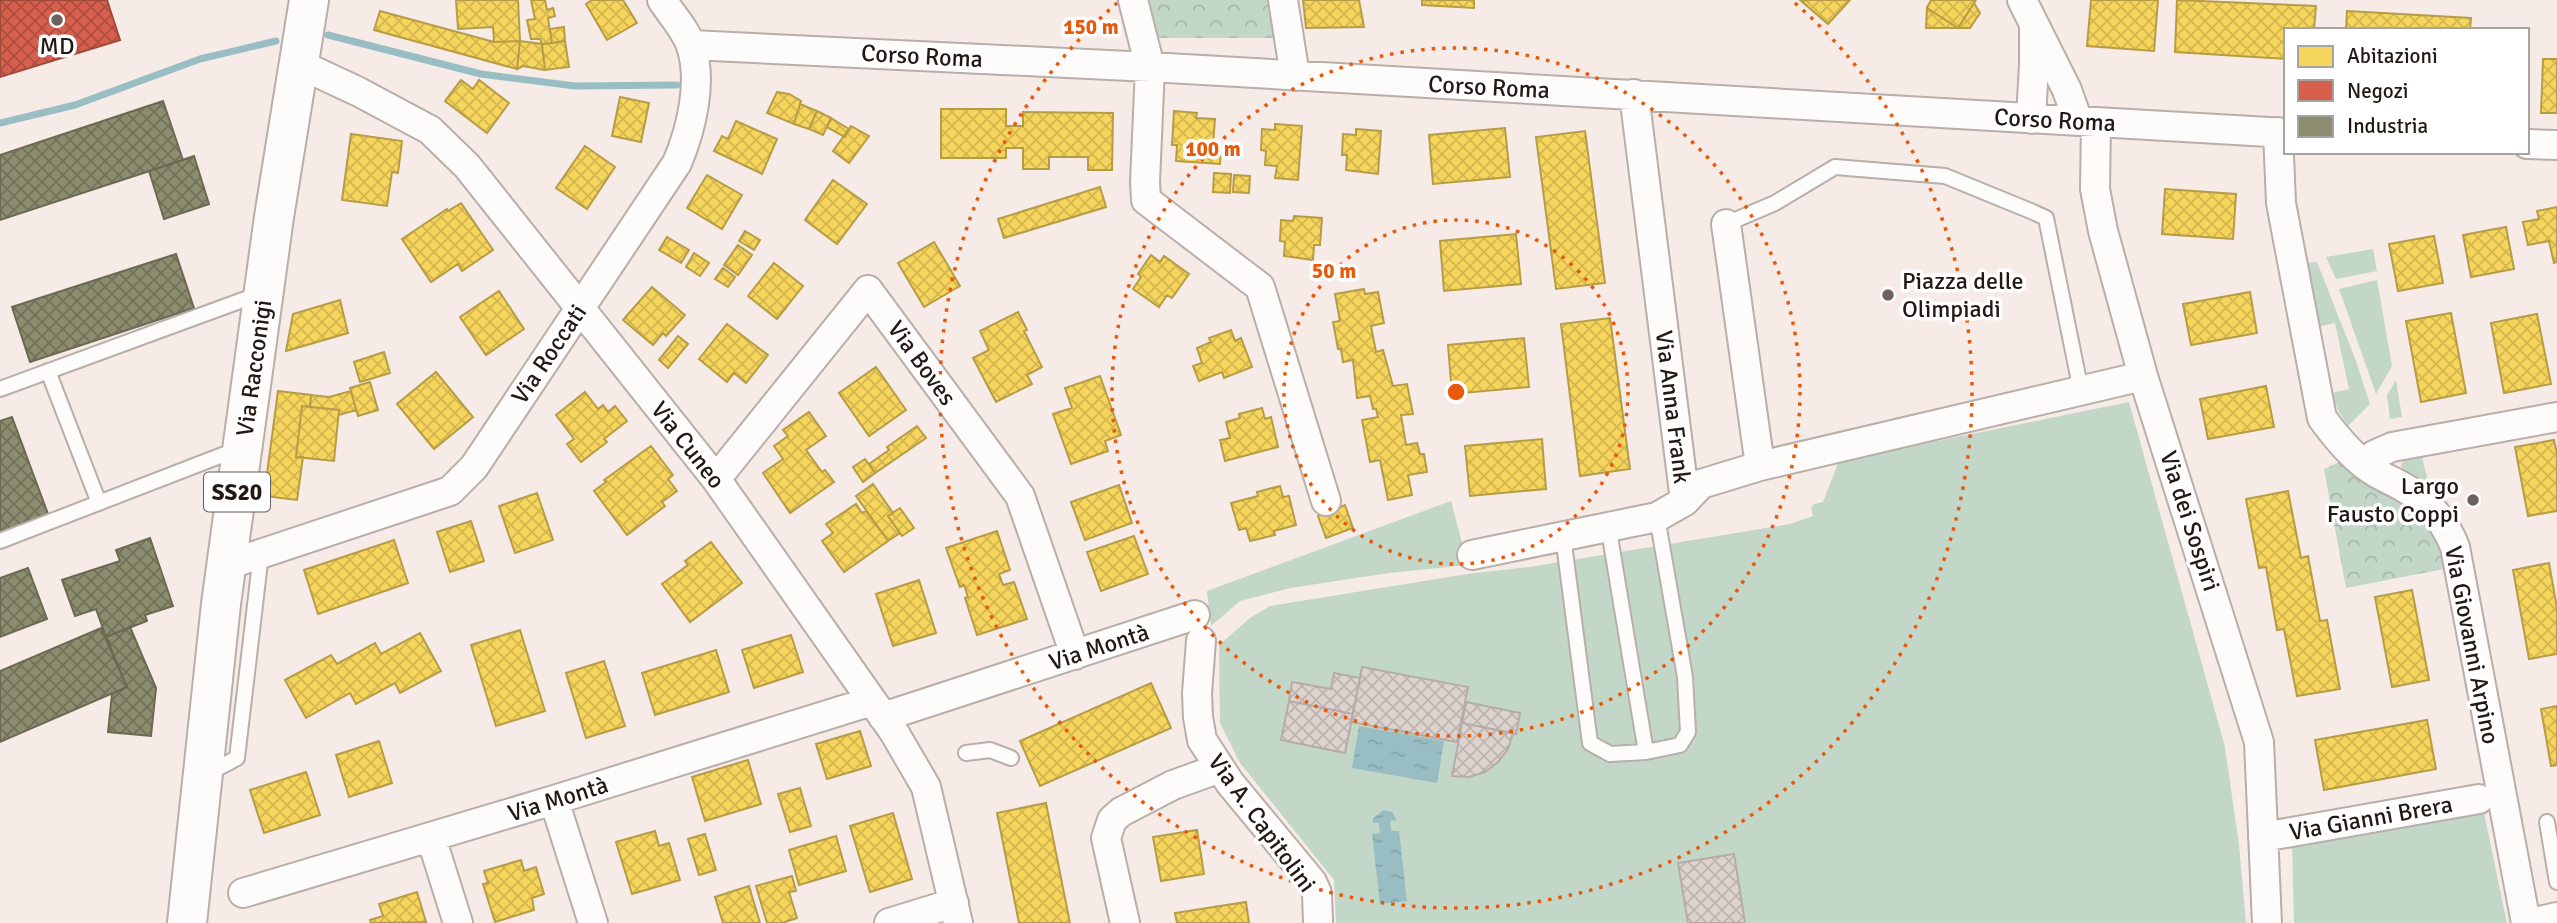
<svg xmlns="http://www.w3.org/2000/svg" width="2557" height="923" font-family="Signika,sans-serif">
	<defs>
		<pattern id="forest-crowns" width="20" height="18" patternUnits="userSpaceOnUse" patternTransform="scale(1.75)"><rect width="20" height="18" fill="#c3d7c8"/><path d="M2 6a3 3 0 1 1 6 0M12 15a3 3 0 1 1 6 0" fill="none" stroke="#a7b8ab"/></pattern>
		<pattern id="water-ripples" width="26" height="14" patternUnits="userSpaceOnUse" patternTransform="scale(1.75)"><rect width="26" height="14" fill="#98bec4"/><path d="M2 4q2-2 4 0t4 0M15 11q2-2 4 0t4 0" fill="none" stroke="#83a3a8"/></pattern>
		<pattern id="homes-cross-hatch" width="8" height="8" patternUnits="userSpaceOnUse" patternTransform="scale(1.75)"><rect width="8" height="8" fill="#f6d55c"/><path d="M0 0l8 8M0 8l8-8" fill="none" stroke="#d3b64f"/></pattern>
		<pattern id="shops-cross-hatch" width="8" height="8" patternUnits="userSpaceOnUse" patternTransform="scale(1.75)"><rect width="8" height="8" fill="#d6604d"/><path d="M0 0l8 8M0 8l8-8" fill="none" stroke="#ad4e3f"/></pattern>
		<pattern id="industry-cross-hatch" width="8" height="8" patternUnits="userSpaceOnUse" patternTransform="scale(1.75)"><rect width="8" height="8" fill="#8c8c6e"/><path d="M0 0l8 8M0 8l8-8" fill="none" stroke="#727159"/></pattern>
		<pattern id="building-cross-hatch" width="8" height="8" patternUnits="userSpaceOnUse" patternTransform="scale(1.75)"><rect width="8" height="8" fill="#ddd3ce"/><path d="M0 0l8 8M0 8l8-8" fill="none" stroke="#bdb4b0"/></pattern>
	</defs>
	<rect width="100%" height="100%" fill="#f6ebe6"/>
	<path fill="#c3d7c8" d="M2373,249L2377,271L2336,279L2326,257Z
		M2317,262L2356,361L2370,404L2348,426L2338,410L2332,393L2349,389L2335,323L2317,327L2305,263Z
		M2377,280L2392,366L2376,394L2339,289Z
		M2396,380L2402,417L2390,419L2387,395Z
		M2129,402L2225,747L2239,845L2246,923H1336L1334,880L1240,763L1220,723L1219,645L1250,618L1270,606L1467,574L1529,567L1790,524L1813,516L1811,508L1814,504L1823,502L1839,461Z
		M2420,450L2429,485L2404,472L2401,465L2408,454Z
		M1451,501L1468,565L1389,573L1290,588L1240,601L1211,626L1207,591Z
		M2483,808L2507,923H2294L2292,844Z"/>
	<path fill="url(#forest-crowns)" d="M1147,0H1275L1280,38H1157Z
		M2342,461L2402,499L2434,529L2449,568L2346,588L2324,469Z"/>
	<path fill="url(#water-ripples)" d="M1359,726L1444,741L1437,783L1352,768Z
		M1384,810L1392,812L1397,820L1390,821L1391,831H1399L1407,901L1380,904L1372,834L1380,833L1379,823H1373V818Z"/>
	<path fill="url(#homes-cross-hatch)" stroke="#b79c46" stroke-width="2" d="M456,0H518L520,41L494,42L493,27L458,29Z
		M531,0H545L547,10L553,8L555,16L548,18L552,43L542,44L540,39H531L527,20L535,19Z
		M592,0H623L637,23L607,40L586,4Z
		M1303,0H1359L1364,27L1306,28Z
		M1422,0H1474V8L1422,5Z
		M1800,0H1850L1828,24Z
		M1931,0H1976L1958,28L1927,8Z
		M2091,0H2158L2154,51L2087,46Z
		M2177,0L2316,6L2314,30H2286V59L2175,52Z
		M1974,3L1980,13L1970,28H1958Z
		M1927,8L1958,28H1926Z
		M380,11L494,42L520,41L517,69L374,30Z
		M2347,11L2471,18L2470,30H2346Z
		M564,27L565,41L552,43L550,29Z
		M520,41L542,44L545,70L523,66L517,69Z
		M565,41L569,67L545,70L542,44Z
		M2543,59H2557V113H2541Z
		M461,80L473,89L479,80L509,103L487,133L445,101Z
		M777,92L789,94L801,101L794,124L767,113Z
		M620,97L649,103L641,142L612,136Z
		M800,104L817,111L809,129L794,124Z
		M941,109H1006V126H1023V112L1113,113L1112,170H1088V157H1049V169H1023V148H1006V158H941Z
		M817,111L831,118L823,135L809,129Z
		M1174,111L1197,113L1196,118L1215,119L1213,145L1221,146L1220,164L1176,161L1177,145H1172Z
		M831,118L849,129L845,137L827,127Z
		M736,121L777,139L762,174L714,151L722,136L728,139Z
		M1275,124L1302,126L1298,180L1275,178L1277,166L1265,165L1266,151L1261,150L1262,129L1275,130Z
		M851,126L869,136L849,163L833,151Z
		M1505,128L1510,177L1433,184L1429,135Z
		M1356,129L1381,131L1378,174L1346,170L1347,155H1342L1343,134L1356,135Z
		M1585,131L1605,283L1556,289L1536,137Z
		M351,134L402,141L398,173L392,172L387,206L342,200Z
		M585,146L615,167L587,209L556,188Z
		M1214,173L1231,174L1230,193L1213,192Z
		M707,175L742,195L722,229L687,208Z
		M1234,175L1250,176L1249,193L1233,192Z
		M833,180L867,204L837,244L805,220Z
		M1100,187L1106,207L1004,238L998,219Z
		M2165,189L2236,194L2233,239L2162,234Z
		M461,203L493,250L462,271L458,264L431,282L402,239L447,209L448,211Z
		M2557,207V262L2554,263L2549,241L2528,245L2523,222L2539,219L2537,211Z
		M1294,216L1322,218L1320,245H1314L1313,260L1284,256L1285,242L1280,241L1281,220L1293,221Z
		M2506,227L2514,269L2471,277L2463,235Z
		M745,231L760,240L754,250L739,241Z
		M1516,234L1521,284L1444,291L1440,241Z
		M2434,236L2443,283L2398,291L2389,244Z
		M667,237L689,250L681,263L659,250Z
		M934,242L960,286L924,307L898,263Z
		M738,245L752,255L738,275L724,265Z
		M694,253L709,263L700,276L686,267Z
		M1151,255L1160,262L1164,256L1189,274L1172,298L1167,295L1159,307L1133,289L1141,277L1138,274Z
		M774,263L803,286L777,319L748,296Z
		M723,268L735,277L728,287L715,279Z
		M652,287L685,315L666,336L663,333L653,345L623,320Z
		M1364,289L1365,294L1378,292L1384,323L1371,326L1376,352L1383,350L1393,386L1407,384L1413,414L1401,415L1406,445L1417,443L1420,454H1424L1427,472L1408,475L1412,495L1388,500L1380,460L1370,462L1362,420L1378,417L1376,409H1373L1370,396L1357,398L1353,360L1343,362L1341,349H1338L1333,322L1340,321L1335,294Z
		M499,291L524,329L486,355L460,317Z
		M2250,292L2257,333L2191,345L2183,304Z
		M340,300L348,333L286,351L293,314Z
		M1018,312L1027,330L1024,331L1042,367L1027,375L1032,384L996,402L973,358L989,350L980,331Z
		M2451,313L2466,393L2421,402L2406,321Z
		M2537,314L2551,384L2504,393L2491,323Z
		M1610,318L1630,469L1580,476L1561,324Z
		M727,324L768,355L746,383L734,373L727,382L699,359Z
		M1231,330L1235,341L1241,338L1252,367L1224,378L1222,372L1199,381L1193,366L1202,363L1197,348L1211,342L1209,338Z
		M678,336L688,344L668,368L659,360Z
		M1524,338L1529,387L1452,394L1448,345Z
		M384,352L390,373L360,382L354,362Z
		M876,367L906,410L869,436L839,393Z
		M436,372L473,417L434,449L397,404Z
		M1100,376L1121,435L1105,441L1108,451L1071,464L1053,414L1072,408L1065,388Z
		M370,382L378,410L358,416L350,388Z
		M2266,386L2274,427L2208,439L2200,399Z
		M278,391L311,395L310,407L302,406L296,457H303L297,500L264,496Z
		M351,391L356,410L339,415V410L310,407L311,395L329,397Z
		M585,392L598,409L603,405L608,412L615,406L627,421L604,439L607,442L581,462L567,444L574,439L556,415Z
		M302,406L339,410L334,461L296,457Z
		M1262,408L1265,419L1271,417L1278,447L1225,461L1220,440L1230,438L1226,422L1240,418L1239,414Z
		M809,412L826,436L806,450L822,472L825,470L834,482L790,513L763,473L783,459L774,446L788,436L783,430Z
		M917,426L926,438L875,473L869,464L889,450L887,447Z
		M1542,439L1546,489L1470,496L1465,446Z
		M2554,440L2557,454V511L2528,516L2515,447Z
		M651,446L673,475L668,479L677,491L662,502L665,506L627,535L594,491L606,482L604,480Z
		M865,459L875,473L863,482L853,467Z
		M873,484L893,513L888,516L900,533L888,541L856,496Z
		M1119,485L1132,523L1085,540L1071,502Z
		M1280,486L1283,497L1289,496L1296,525L1274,531L1275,535L1250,541L1246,528L1239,530L1231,503L1258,496L1257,492Z
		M2288,491L2301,558L2308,556L2320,621L2327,620L2340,689L2297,696L2284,629L2277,630L2266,567L2259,568L2246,499Z
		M537,493L553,540L515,553L499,506Z
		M856,504L862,513L866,511L888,541L844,572L822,541L833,533L826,524Z
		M1345,505L1353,528L1326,538L1318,516Z
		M900,508L914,528L902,536L888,516Z
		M471,521L484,561L450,572L437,532Z
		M997,531L1010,570L999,574L1003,585L1014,582L1027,619L977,635L965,598L968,597L964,585L960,587L946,548Z
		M1134,536L1148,574L1101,591L1087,552Z
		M394,540L408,583L318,614L304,570Z
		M711,542L742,583L690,622L662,584L688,565L685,561Z
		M2549,563L2557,608V654L2529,659L2513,570Z
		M919,580L936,633L893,646L876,594Z
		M2412,590L2429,680L2392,687L2375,597Z
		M520,630L545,711L496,726L471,645Z
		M420,633L441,671L400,693L395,683L356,704L350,693L306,718L285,680L331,655L337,664L375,643L381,654Z
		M791,635L803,672L754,688L742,650Z
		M716,650L729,692L655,715L642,673Z
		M604,661L625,726L586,738L566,673Z
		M1151,683L1171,728L1040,786L1020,741Z
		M2557,706V765L2551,766L2541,709Z
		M2427,720L2436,769L2324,790L2315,740Z
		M860,731L871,766L827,779L816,744Z
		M379,741L392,783L349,797L336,755Z
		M748,760L761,804L705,821L692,777Z
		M306,772L320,815L264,833L250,790Z
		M800,788L811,826L790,832L778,794Z
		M1046,803L1070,923H1019L997,813Z
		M893,813L912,879L870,892L850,826Z
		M1197,830L1204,874L1161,881L1153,837Z
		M655,831L659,846L669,843L680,880L632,894L616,842Z
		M705,834L716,870L699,875L688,839Z
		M836,836L846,871L799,885L789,850Z
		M521,860L524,871L536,867L544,894L532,898L534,910L495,922L483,884L488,883L484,871Z
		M792,876L796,891L789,892L797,918L782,923H767L756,886Z
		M749,886L760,923H723L715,897Z
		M417,892L426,922L371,923L370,920L383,916L379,904Z
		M1246,902L1249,923H1177L1175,913Z"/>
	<path fill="url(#shops-cross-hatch)" stroke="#a04a3c" stroke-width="2" d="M0,0H107L120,40L0,77Z"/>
	<path fill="url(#industry-cross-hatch)" stroke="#6c6953" stroke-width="2" d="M163,101L183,160L0,220V155Z
		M194,156L209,204L164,219L149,171Z
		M176,254L194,308L30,362L12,307Z
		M12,417L48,514L0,532V421Z
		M150,538L173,606L145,615L147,621L106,637L96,609L75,616L62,580L120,561L116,550Z
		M28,568L47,619L0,637V578Z
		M130,627L156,688L151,736L108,732L112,694L127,687L106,637Z
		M101,628L127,687L0,742V671Z"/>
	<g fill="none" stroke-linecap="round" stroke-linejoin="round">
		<path stroke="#98bec4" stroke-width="7" d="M328,35L481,74L575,86L677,85
			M0,123L75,105L200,59L276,41"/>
	</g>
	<path fill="url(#building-cross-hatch)" stroke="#b6aca7" stroke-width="2" d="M1362,667L1468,687L1457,742L1351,722Z
		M1334,673L1360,678L1353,714L1289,701L1292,682L1331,689Z
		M1289,701L1353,714L1345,753L1281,740Z
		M1466,702L1520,713L1516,734L1462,723Z
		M1462,723L1513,733L1508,749L1498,762L1485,772L1469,777L1452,776Z
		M1734,854L1745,923H1688L1678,863Z"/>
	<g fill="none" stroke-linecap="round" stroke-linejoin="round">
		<defs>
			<path id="lane" d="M1726,224L1775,203L1835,167L1945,176L2033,212L2046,218L2081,391
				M48,371L99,503
				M0,389L259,294
				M1563,536L1590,743L1610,754L1646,752L1608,525
				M0,541L238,449
				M1646,752L1680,745L1688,732L1685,677L1657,517
				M966,753L990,750L1011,758
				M207,774L237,758L261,554
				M2547,822L2557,882"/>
			<path id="street" d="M1133,0L1150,67L1145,182L1146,200L1260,287L1326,501
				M1283,0L1295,76
				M2022,0L2067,90L2078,121
				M691,45L1150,67L2286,133
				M297,63L359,92L430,130L467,166L716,479L894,732L926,787L958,923
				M2031,119L2034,64V29
				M2096,122L2095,189L2103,231L2143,376L2259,742L2267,923
				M2278,132L2281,203L2322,418C2335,436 2348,452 2366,466C2377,475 2391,480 2403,487C2428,500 2445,522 2455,547L2526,923
				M2527,144L2557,145
				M2365,465L2374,455L2392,447L2557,417
				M1760,466L2143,376
				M716,479L868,290L1020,496L1075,655
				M1685,501L1701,484L1760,466L1726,224
				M1472,555L1657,517L1685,501L1634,94
				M227,565L450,491L474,467L677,163C691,130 703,82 691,46C686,30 671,14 662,0
				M1201,641L1197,693L1198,717L1202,740L1230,783L1312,882L1317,893L1318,923
				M883,717L1195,615
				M554,800L593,923
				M431,837L458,923
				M2263,837L2479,799
				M243,893L554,800L872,701
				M889,923L954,903
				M1125,923L1106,838L1112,820L1121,812L1173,785L1220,768
				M2530,923L2557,917"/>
			<path id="primary" d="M187,923L221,604L274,217L309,0"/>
		</defs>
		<use href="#lane" stroke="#b8aeaa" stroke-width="18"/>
		<use href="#street" stroke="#b8aeaa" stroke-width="32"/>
		<use href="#primary" stroke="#b8aeaa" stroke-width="42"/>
		<use href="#lane" stroke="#fefcfb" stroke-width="14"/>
		<use href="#street" stroke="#fefcfb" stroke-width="28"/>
		<use href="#primary" stroke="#fefcfb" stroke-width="38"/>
	</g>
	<g fill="none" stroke="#e8590c" stroke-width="3.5" stroke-dasharray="3.5 7">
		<circle cx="1456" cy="392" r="172"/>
		<circle cx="1456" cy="392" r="344"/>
		<path d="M1795 3A516 516 0 1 1 1117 3"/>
	</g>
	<g fill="#6d625d" stroke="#fff" stroke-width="2.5">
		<circle cx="57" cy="20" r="7"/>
		<circle cx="1888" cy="295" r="7"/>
		<circle cx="2473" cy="500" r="7"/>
	</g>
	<g text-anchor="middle" stroke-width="7" stroke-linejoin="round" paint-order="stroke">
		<rect fill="#fff" stroke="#655d5a" stroke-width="2" x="204" y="472.5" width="66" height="39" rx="5"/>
		<g font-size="23" font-weight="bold" fill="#231813">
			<text x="237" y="500">SS20</text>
		</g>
		<g font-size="24" fill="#231813" stroke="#fff">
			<text x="57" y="54">MD</text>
			<text x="1902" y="289" text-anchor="start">Piazza delle<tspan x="1902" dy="28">Olimpiadi</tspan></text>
			<text x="2459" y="494" text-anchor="end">Largo<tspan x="2459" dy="28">Fausto Coppi</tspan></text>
		</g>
		<g font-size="24" fill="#231813" stroke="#fff">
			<text transform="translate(922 56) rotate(3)" y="8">Corso Roma</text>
			<text transform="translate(1489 87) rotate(3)" y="8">Corso Roma</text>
			<text transform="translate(2055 120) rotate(3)" y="8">Corso Roma</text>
			<text transform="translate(549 354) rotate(-56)" y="8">Via Roccati</text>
			<text transform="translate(922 363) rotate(54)" y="8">Via Boves</text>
			<text transform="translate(254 368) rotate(-82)" y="8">Via Racconigi</text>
			<text transform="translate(1673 407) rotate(83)" y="8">Via Anna Frank</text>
			<text transform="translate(688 445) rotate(52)" y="8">Via Cuneo</text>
			<text transform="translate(2190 521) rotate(72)" y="8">Via dei Sospiri</text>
			<text transform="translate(2472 645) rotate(79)" y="8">Via Giovanni Arpino</text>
			<text transform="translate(1099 647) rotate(-18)" y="8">Via Montà</text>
			<text transform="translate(558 799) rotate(-17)" y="8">Via Montà</text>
			<text transform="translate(2371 818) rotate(-10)" y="8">Via Gianni Brera</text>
			<text transform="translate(1262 823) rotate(54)" y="8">Via A. Capitolini</text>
		</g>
	</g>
	<circle cx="1456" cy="392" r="10" fill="#e8590c" stroke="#fff" stroke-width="3.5"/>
	<g font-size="21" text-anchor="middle" font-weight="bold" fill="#e8590c" stroke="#fff" stroke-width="7" stroke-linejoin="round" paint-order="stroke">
		<text x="1091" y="34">150 m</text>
		<text x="1213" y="156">100 m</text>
		<text x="1334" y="278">50 m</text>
	</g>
	<rect x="2284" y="28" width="245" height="126" fill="#ffffff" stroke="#a7a3a1" stroke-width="2"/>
	<rect x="2298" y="46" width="35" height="21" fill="#f6d55c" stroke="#a7a3a1" stroke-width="2"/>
	<text x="2347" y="63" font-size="21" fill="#231813">Abitazioni</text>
	<rect x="2298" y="80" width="35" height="21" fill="#d6604d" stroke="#a7a3a1" stroke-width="2"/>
	<text x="2347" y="98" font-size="21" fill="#231813">Negozi</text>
	<rect x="2298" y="116" width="35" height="21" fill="#8c8c6e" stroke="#a7a3a1" stroke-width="2"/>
	<text x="2347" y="133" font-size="21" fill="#231813">Industria</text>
</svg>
